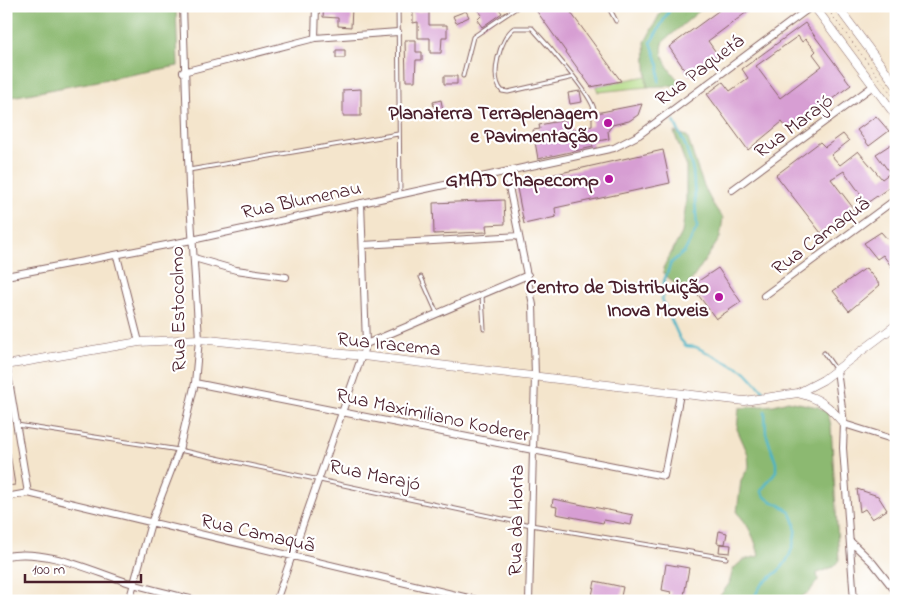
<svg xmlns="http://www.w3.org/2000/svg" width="902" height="607" font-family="'Indie Flower',sans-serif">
	<rect width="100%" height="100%" fill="#fff"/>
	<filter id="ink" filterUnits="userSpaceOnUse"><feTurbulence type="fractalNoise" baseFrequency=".02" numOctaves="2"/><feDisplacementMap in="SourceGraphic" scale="10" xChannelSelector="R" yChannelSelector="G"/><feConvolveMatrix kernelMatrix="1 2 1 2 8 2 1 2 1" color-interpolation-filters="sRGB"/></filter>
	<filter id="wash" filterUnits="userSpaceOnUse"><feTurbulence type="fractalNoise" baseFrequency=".0096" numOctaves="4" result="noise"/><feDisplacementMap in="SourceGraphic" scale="20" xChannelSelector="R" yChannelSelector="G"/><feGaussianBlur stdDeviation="1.12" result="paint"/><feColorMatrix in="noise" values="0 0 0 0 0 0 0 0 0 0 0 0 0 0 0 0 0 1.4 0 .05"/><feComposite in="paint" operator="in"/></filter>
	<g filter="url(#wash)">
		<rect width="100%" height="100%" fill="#f4e5cc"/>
		<path fill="#b1d983" stroke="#7e7c57" d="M646,76L647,87L598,92L596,86Z"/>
		<path fill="#8cb971" stroke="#6b6c4e" d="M6,6H176L178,66L6,98Z
			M664,6H705L664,41C657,58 672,72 682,85L647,87L645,42Z
			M674,132L687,136C697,165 703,194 723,218L720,238L683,293L664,273L663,268L682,233L686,203V165Z
			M788,401L818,407L828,413L831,426L839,560L833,567L817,573L818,580L810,591L796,601H716L729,584L733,569L743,560L759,556C756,541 748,523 737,513L741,480L749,467L748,454L737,429L739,408L774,405Z"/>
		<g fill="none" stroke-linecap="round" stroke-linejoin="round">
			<path stroke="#49b4c6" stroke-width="2.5" d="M659,82V66L651,42L672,6
				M674,121L686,147L693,171L697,228L685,251L671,263L664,281L662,299L680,339L686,346L696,347L746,372L764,392
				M753,601C755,596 757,591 760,587C766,579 777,574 783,566C793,553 800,528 791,514C783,502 768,505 761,491L776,471V463L766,433L765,411"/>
		</g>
		<g id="blocks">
			<path fill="#d79ed3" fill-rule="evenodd" d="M324,6L352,8L351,27L338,26V18L323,17Z
				M475,6H497L502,13L482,27L477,20L482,15Z
				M533,6H566L621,81L591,87Z
				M725,6H755L708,41L718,55L689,76L669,47Z
				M429,11V25H447V37H442L441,53H430V38H418V22L413,23V12Z
				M466,11L469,17L456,23L453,16Z
				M805,23L851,85L789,131L782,122L748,150L707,94L723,82L730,91L748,78L742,69ZM798,36L802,42L806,39L816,51L813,54L822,66L780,98L756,66Z
				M405,40H416V52H422V60H416L415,81H406Z
				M336,50H345V58H336Z
				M444,76H457V84H444Z
				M361,89V116H343V90Z
				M580,91L582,102L570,104L568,93Z
				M441,100L443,111L435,113L433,102Z
				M642,104L638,115L629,121L612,125L608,131L609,139L592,142L593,147L538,159L533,130L540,129L539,125L570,119L572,130L592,126V118L596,113Z
				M876,116L889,131L869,146L857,130Z
				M843,134L849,141L831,155L840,165L858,151L882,179L890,173L876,154L896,141V183L867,203L844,171L831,179L854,209L821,233L776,175L820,142L825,147Z
				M663,150L670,183L555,208L556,217L524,224L516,183Z
				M504,200L505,224L486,225L487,232L434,234L433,203Z
				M881,232L896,249V273L883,255L877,259L864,243Z
				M718,268L741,302L716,319L696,292L697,282Z
				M866,268L880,285L849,311L833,291Z
				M6,453H10L15,485L6,486Z
				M857,489L878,496L887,510L872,519L865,509L860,512Z
				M553,499L633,515L631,525L604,520L603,523L556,514L557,507L552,506Z
				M719,531L727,533L725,544L717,543Z
				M720,544L731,545L730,553L719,552Z
				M666,564L689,568L683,601H669L671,592L662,590Z
				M595,581L623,587L620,601H591Z"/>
		</g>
	</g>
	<g filter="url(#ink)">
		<use href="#blocks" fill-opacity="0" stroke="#866463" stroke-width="1"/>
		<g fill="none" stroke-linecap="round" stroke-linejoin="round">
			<defs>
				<path id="service" d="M398,6L400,194
					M608,6L616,21
					M463,76L473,37L519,6
					M574,77L508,92L502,91C489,77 500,38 514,28H532C544,41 593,96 594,110
					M189,170L398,134
					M421,277L437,313
					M482,296L484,329
					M824,353L836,370
					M17,425L179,450L531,525L726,558"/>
				<path id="minor" d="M315,38L316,6
					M183,72L315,38L398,32
					M506,172L533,305L535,376L529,601
					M732,190L873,86
					M363,245L519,236
					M117,256L139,342
					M194,258L236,270L286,277
					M6,276L192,240L614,148L639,135L812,6
					M764,296L896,199
					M366,344L528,275
					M6,363L28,493
					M837,370L844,424L843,448L854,601
					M195,383L664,476L680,394
					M844,424L892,439L896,444
					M6,497L28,493L481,601
					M850,541L873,563L896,592
					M6,556C48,548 93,572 133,584C154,590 175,595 197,601
					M129,601L151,523L179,450L195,383L199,339L189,187L183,6
					M276,601L366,344L361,203"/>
				<path id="tertiary" d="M814,6L896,116
					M837,6L896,85
					M6,365L139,342L199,339L363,356L744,401L798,393L823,380L896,325
					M798,393C820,398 830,407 844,424"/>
			</defs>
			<use href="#service" stroke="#866463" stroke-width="5"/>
			<use href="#minor" stroke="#866463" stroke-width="8"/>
			<use href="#tertiary" stroke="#866463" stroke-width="9"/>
			<path stroke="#866463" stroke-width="1" stroke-dasharray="1 4" stroke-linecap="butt" d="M825,6L896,100"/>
			<use href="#service" stroke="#fff" stroke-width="3"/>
			<use href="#minor" stroke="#fff" stroke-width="6"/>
			<use href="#tertiary" stroke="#fff" stroke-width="8"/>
		</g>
	</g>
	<g fill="#b5179e" stroke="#fff" stroke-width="2">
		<circle cx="608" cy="123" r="5"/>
		<circle cx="609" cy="179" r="5"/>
		<circle cx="719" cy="297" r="5"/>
	</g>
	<g text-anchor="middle" stroke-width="4.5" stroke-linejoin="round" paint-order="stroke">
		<g font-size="20" fill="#4a1f2b" stroke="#fff">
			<text transform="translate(699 69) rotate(-37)" y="7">Rua Paquetá</text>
			<text transform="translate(793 125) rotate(-37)" y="7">Rua Marajó</text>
			<text transform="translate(301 199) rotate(-12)" y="7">Rua Blumenau</text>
			<text transform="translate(820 235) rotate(-37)" y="7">Rua Camaquã</text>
			<text transform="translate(177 309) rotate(-91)" y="7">Rua Estocolmo</text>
			<text transform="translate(389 343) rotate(6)" y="7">Rua Iracema</text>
			<text transform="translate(433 414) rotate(12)" y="7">Rua Maximiliano Koderer</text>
			<text transform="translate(375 474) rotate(12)" y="7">Rua Marajó</text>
			<text transform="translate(515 520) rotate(-89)" y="7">Rua da Horta</text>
			<text transform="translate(258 532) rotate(13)" y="7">Rua Camaquã</text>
		</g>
		<g font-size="20" font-weight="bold" fill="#4a1f2b" stroke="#fff" text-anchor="end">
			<text x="598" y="119">Planaterra Terraplenagem<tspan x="598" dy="23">e Pavimentação</tspan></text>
			<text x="599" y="186">GMAD Chapecomp</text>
			<text x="709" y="293">Centro de Distribuição<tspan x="709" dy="23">Inova Moveis</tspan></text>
		</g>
	</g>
	<rect width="902" height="607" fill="none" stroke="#fff" stroke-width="25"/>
	<path d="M25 574v8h116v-8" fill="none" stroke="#4a1f2b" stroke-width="2.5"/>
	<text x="32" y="574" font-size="15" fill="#4a1f2b" stroke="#ffffff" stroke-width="4" paint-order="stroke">100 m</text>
</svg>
